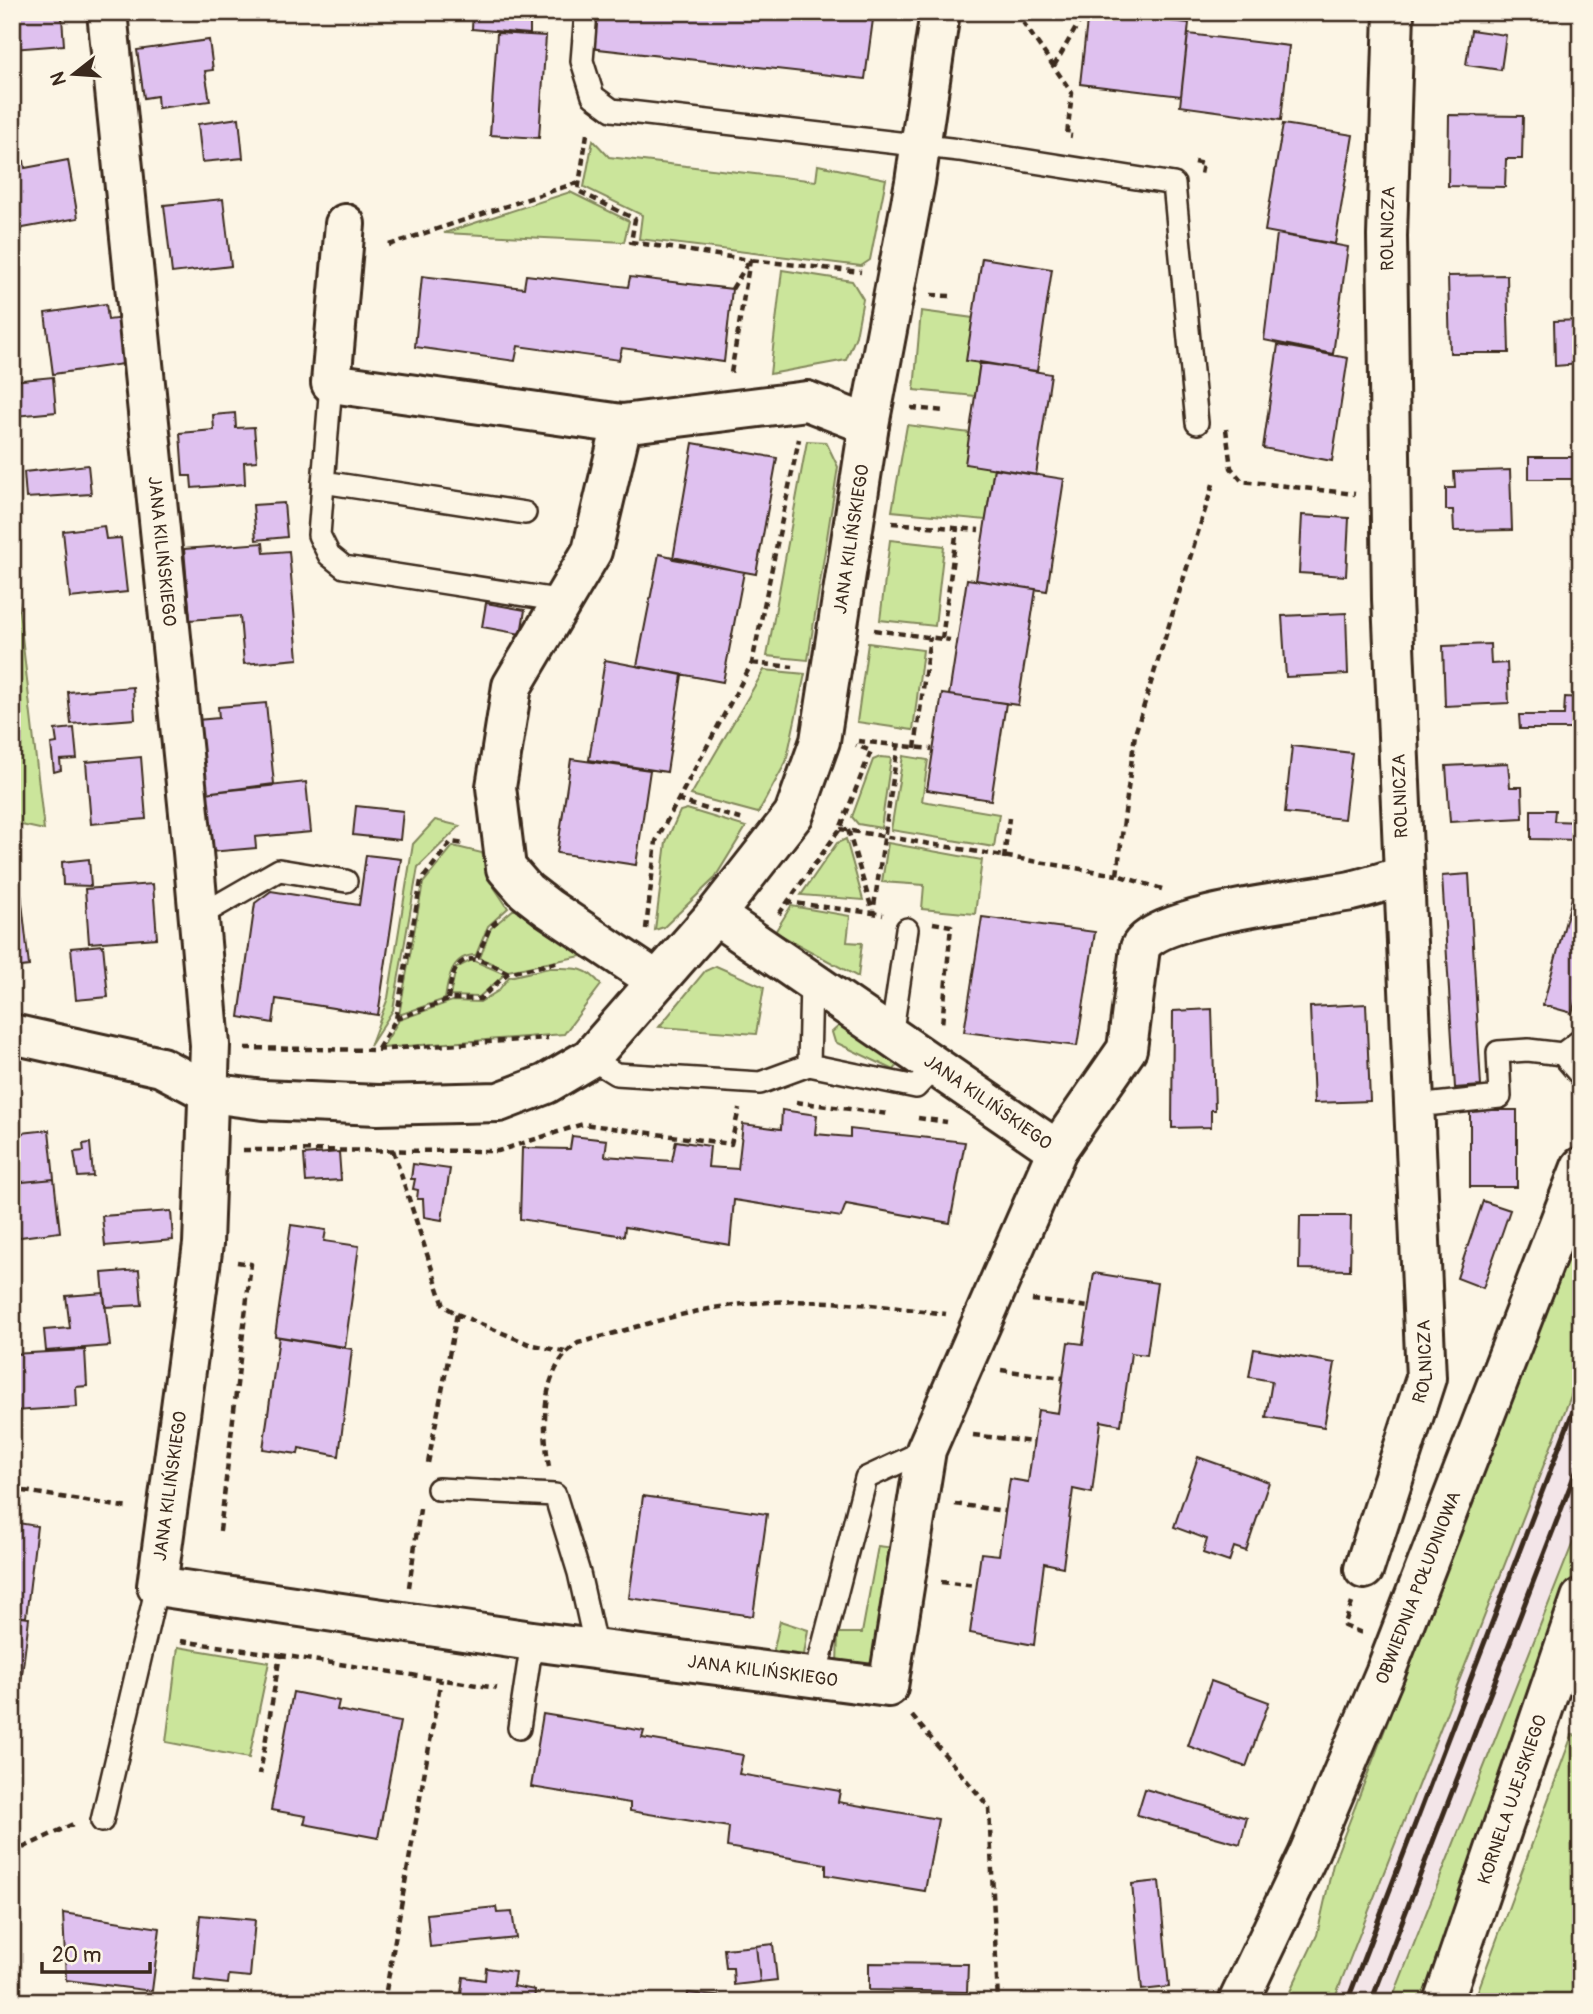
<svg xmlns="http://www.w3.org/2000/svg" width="1593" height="2014" font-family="Pangolin,sans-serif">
	<rect width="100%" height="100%" fill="#fcf5e5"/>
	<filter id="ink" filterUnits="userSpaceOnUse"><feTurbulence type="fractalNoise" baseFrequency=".0143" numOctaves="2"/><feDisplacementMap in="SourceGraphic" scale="14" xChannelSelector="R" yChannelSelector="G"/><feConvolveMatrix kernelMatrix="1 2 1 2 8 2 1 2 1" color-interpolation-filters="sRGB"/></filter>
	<g filter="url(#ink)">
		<path fill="#f3e5e8" d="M1581,1370V1522L1559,1581L1391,2002H1333Z"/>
		<path fill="#cbe59b" stroke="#83885c" stroke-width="2" d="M593,140L609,157L816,181L818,165L886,179L870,260L861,266L639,239L642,215L584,187Z
			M570,192L629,221L624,242L444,233Z
			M782,270L852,281L863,299L856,336L846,360L770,374Z
			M921,311L973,318L980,362L975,396L914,390Z
			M907,425L970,433L994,468L986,520L892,511Z
			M807,441L826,442L838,467L808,660L767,656Z
			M890,540L944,546L935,626L880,620Z
			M12,548L44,830L12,823Z
			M868,643L923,650L913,730L857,722Z
			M764,670L805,674L786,762L758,813L691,795Z
			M903,756L928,760L922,801L999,814L994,847L891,830Z
			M880,757L891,758L881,828L858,824L852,817L873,760Z
			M687,809L746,827L714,879L664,927L655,930L666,842L680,811Z
			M435,820L460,826L418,867L393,1010L370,1046L388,998L413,844Z
			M846,839L863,900L801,895L837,843Z
			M888,843L982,860L975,914L922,909L924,885L882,882Z
			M453,846L482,853L494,887L508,908L488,926L476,955C451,955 448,979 445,999L399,1015L423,883Z
			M791,906L850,916L847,942L862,943L858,977L775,932Z
			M514,909L607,968L606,970L581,956L508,971L480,958L491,928Z
			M472,960L505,974L479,997L450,996L456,968Z
			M716,966L764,987L756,1034L659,1027L705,971Z
			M549,968C572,968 586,965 601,985L564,1034L382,1048L399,1020L452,1001L480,1002L498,991L509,977Z
			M852,1023L902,1059L894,1070L835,1042L832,1032L840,1025Z
			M1581,1220V1370L1333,2002H1285L1317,1935L1333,1864Z
			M1581,1522V1562L1421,2002H1391Z
			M878,1546L895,1548L872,1670L837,1665L838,1633H862Z
			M780,1621L808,1630L803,1661L777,1657L774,1649Z
			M178,1647L269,1662L249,1758L166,1742Z
			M1572,1735L1581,1736V2002H1477L1476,1996Z"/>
		<path fill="#dfc1ef" stroke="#3b2a1e" stroke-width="2" d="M12,12H76L77,17L62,18L64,45L12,49Z
			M473,12H530V34L472,29Z
			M594,12H874L865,79L590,48Z
			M1088,12L1189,23L1181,96L1080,84Z
			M1471,30L1506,35L1501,70L1466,65Z
			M497,33L546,36L539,138L490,135Z
			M1188,34L1289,46L1281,120L1180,106Z
			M209,40L213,70L205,71L210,101L158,108L157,96L144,98L137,50Z
			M1449,115L1523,116L1522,159H1506L1505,187L1448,186Z
			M239,118L243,158L202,162L198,124Z
			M1283,124L1353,135L1335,244L1265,231Z
			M68,160L78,218L12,230V163L24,161L25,168Z
			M223,199L231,266L172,273L164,205Z
			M1277,234L1348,247L1333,354L1264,340Z
			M982,258L1052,269L1037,371L966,361Z
			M526,275L628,287L630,277L732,289L724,362L622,348L619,360L518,346L515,361L415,347L422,276L524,288Z
			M1507,275L1509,353H1450L1448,276Z
			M106,304L108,320L124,318L130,363L53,374L45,313Z
			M1581,320V364L1555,366L1554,321Z
			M1278,345L1348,358L1332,461L1263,448Z
			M980,362L1051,374L1036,475L965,464Z
			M53,377L56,412L15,416L12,381Z
			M235,413L236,428L254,427L257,461L244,462L245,484L192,488L191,476H183L180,433L214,430L213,415Z
			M693,443L777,458L756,574L673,559Z
			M1529,457H1581V479H1529Z
			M88,465L91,494L26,498L24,472Z
			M994,468L1064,479L1047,591L976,580Z
			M1510,470L1512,530L1454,531L1453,510H1446V488H1455L1454,472Z
			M284,503L287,537L256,540L253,505Z
			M1302,515L1349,518L1346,576L1299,573Z
			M104,526L106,539L121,538L127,592L70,598L63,531Z
			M263,543L264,553L289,551L298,659L244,664L240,616L190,620L184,549Z
			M659,554L744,572L723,682L637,666Z
			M967,579L1036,589L1018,705L949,695Z
			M486,603L525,610L521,634L482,627Z
			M1346,613L1348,674L1286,677L1282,616Z
			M1490,644L1491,664L1507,663L1509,703L1445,706L1443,646Z
			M605,660L682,675L667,772L589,760Z
			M133,687L135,719L71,724L68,692Z
			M942,694L1006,703L991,800L927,790Z
			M1565,697L1581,698V729H1520L1519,715H1564Z
			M266,703L274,784L204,793L197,720L219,718L218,707Z
			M74,728L77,759L60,760L61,770L54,772L51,744L57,743L55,730Z
			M1292,746L1352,753L1344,819L1285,813Z
			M141,757L146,819L91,824L86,762Z
			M571,759L650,770L636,865L557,853Z
			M1508,763L1510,787H1522L1523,818L1450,822L1446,766Z
			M306,782L311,832L255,837L256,848L210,852L204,793Z
			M356,806L403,811L400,840L353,835Z
			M1531,810H1555L1554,821L1581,822V840L1531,839Z
			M366,855L401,859L378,1015L276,999L273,1023L239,1017L255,903L271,891L359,905Z
			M89,859L91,886L63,885L62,862Z
			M1581,865V981L1572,1013L1543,1005Z
			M1469,874L1481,1086L1455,1088L1442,876Z
			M20,884L29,966L12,968V885Z
			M153,884L157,938L89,943L85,889Z
			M982,917L1095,932L1077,1046L964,1032Z
			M103,945L108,997L76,1000L71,948Z
			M1366,1004L1370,1101L1314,1103L1310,1007Z
			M1212,1009L1215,1110H1211V1127L1172,1128L1173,1011Z
			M782,1110L817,1115L815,1134L850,1137V1129L965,1142L950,1223L846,1204L841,1217L734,1200L730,1245L625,1227L624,1236L520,1219L522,1148L570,1149L572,1136L607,1140L605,1156L672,1161L676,1141L710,1146L708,1167L738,1169L743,1124L781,1129Z
			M1470,1110H1517V1187H1470Z
			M49,1130L54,1179L12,1183V1134Z
			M90,1143L93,1176L78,1177L74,1152L84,1151L83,1144Z
			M339,1152L341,1180L306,1182L304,1155Z
			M413,1164L450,1169L442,1220L424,1217L423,1199H417L418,1190L413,1189L415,1179H411Z
			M54,1179L60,1232L12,1238V1183Z
			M1483,1201L1510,1210L1483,1288L1457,1278Z
			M171,1211L173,1240L105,1246L102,1216Z
			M1300,1216H1351L1350,1270L1299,1269Z
			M291,1225L326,1230L324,1241L359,1246L345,1347L275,1336Z
			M139,1270L142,1305L105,1307L102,1273Z
			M1094,1273L1157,1283L1147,1355L1131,1353L1121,1425L1101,1421L1092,1493L1073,1489L1063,1567L1044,1563L1034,1645L970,1633L981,1553L999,1555L1010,1479L1028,1482L1038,1410L1058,1413L1068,1342L1083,1344Z
			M104,1293L110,1346L46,1351L44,1330L70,1328L66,1296Z
			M279,1337L352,1349L339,1456L299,1448L298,1454L263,1449Z
			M1254,1349L1335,1363L1324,1427L1266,1417L1272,1381L1249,1377Z
			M85,1350L87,1386L76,1387L77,1407L13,1411L12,1354Z
			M1198,1457L1269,1482L1246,1551L1234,1547L1229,1562L1203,1553L1207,1539L1174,1527Z
			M643,1496L767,1514L753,1616L629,1598Z
			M12,1522L37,1526L26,1617L12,1616Z
			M12,1616L29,1618L16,1724H12Z
			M1211,1681L1269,1702L1246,1767L1188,1746Z
			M293,1692L339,1701L337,1710L400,1722L378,1838L304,1824L306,1816L271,1810Z
			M543,1714L644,1731L642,1738L743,1755L739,1774L840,1791L838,1802L938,1819L925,1891L826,1875V1864L727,1847L729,1827L630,1811V1803L531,1787Z
			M1145,1789L1247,1818L1240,1844L1137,1815Z
			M1159,1881L1169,1987L1142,1990L1132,1884Z
			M496,1907L497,1913L512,1912L516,1938L430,1947L427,1914Z
			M63,1913L160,1928L152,1991L66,1980Z
			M200,1915L255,1920L250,1977L229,1975L228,1984L194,1980Z
			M773,1944L777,1980L760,1982L756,1946Z
			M756,1946L760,1982L734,1985L733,1968H726L724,1949Z
			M869,1963L968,1964L967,1992L869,1990Z
			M486,1968L515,1972L513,1986L535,1990L534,2002H460L463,1977L485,1980Z
			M688,1993L743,1999L742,2002H687Z"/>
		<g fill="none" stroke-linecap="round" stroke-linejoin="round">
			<defs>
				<path id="service" d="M586,12L582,61L593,96L612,110L959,150L1174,184L1197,423
					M331,383L319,535L329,555L344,567L563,601
					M323,482L525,513
					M199,916L279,870L346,881
					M891,1037L907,929
					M1562,1054L1581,1076
					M590,1058L616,1074L760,1083L809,1065L916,1087L937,1065
					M809,1065L811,982
					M1416,1106L1500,1097L1498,1052L1528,1050L1562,1054L1581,1040
					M438,1489L555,1495L579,1573L596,1649
					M815,1677L866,1478L926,1450
					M519,1728L532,1641
					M102,1821L157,1586"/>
				<g id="minor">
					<path id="s1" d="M107,12L193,852L210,1045L203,1244L157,1586L532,1641L888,1687L926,1450L1057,1150L715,915"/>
					<path d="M345,224L331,383L622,424L807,401L869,425"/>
					<path d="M622,424L592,551L512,686L496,787L506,868L526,891L548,908L657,981"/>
					<path id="s2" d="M12,1034L161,1067L210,1093L263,1100L378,1105L499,1102L546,1084L590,1058L715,915L794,814L820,741L869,425L915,182L940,12"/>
					<path d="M1057,1150L1127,1049L1140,948C1157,914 1310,899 1351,891C1369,887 1386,881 1403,876"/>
					<path id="s3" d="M1364,1569L1426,1378L1392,599L1387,236L1394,12"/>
					<path id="s4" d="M1443,2002L1581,1598"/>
				</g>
				<g id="secondary">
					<path id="s5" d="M1238,2002L1308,1855L1385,1673L1581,1167"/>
				</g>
			</defs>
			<use href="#service" stroke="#3b2a1e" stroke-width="26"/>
			<use href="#minor" stroke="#3b2a1e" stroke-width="44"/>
			<use href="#secondary" stroke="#3b2a1e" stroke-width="44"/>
			<path stroke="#3b2a1e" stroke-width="4.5" stroke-dasharray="7 5" stroke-linecap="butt" d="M1016,12L1072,93L1067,135L1072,136
				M1054,66L1085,12
				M587,134L578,191L635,219L631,242L750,260L731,373
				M1194,162L1203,164L1201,174
				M389,245L579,182
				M732,289L750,260L861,272
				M931,295L950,296
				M911,408L946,411
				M1226,429L1231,468L1242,481L1355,494
				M892,523L979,530
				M874,630L950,640
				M942,639L957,528
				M752,663L793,667
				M858,741L932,749
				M915,748L930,637
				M677,800L743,820
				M840,829L1117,875
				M848,830L873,913L883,915
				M1004,859L1009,818
				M1162,889L1117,875L1135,734L1214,481
				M786,902L873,913L898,745
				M779,914L840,829L871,751L856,745
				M933,923L951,926L942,1025
				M646,929L656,841L752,663L799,439
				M477,958L490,927L501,918
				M448,999C454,951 469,952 508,973
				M396,1019L451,999H480L508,973L560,962
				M245,1048L373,1050L548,1038
				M378,1049L396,1019L421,881L451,842L465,844
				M796,1102L888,1114
				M918,1118L947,1122
				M243,1150L498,1151L583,1124L731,1144L739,1109
				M393,1150L444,1306L457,1314L428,1463
				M1032,1300L1089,1307
				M457,1314L529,1344L565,1352
				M1001,1370L1063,1378
				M973,1435L1033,1442
				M549,1467C542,1426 540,1369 578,1343C633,1329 688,1309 744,1304C814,1297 877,1305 946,1314
				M12,1489L129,1508
				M955,1504L1005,1511
				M220,1531L251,1264L237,1262
				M941,1582L976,1586
				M409,1587L420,1509
				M1352,1603L1344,1626L1362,1633
				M181,1641L280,1655L260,1774
				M280,1655L497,1688
				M912,1716L989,1807L998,2002
				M12,1853L73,1824
				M384,2002L441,1679"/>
			<use href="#service" stroke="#fcf5e5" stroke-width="21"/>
			<use href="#minor" stroke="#fcf5e5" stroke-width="38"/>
			<use href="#secondary" stroke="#fcf5e5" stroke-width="38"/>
			<path stroke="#3b2a1e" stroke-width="5" d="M1347,2002L1581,1390
				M1371,2002L1581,1458"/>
		</g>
	</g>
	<g text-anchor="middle" stroke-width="5" stroke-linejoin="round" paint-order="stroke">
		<g font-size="18" fill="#3b2a1e" stroke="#fcf5e5">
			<text dy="6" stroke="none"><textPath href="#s3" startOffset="1351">ROLNICZA</textPath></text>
			<text dy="6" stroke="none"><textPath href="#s2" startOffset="1199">JANA KILIŃSKIEGO</textPath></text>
			<text dy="6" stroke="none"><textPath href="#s1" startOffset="542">JANA KILIŃSKIEGO</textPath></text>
			<text transform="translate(1400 796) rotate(-92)" y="6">ROLNICZA</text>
			<text transform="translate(988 1102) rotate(35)" y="6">JANA KILIŃSKIEGO</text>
			<text dy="6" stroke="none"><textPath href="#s3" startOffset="217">ROLNICZA</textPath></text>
			<text transform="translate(170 1486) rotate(-82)" y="6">JANA KILIŃSKIEGO</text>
			<text dy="6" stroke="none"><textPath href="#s5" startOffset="452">OBWIEDNIA POŁUDNIOWA</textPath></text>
			<text dy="6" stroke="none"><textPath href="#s1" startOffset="2194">JANA KILIŃSKIEGO</textPath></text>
			<text dy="6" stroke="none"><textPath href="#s4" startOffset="214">KORNELA UJEJSKIEGO</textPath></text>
		</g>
	</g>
	<rect width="1593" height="2014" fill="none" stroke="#fcf5e5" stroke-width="42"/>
	<rect x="21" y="21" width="1551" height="1972" fill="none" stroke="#3b2a1e" stroke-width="2.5" filter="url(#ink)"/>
	<g transform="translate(74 74) rotate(253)" stroke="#fcf5e5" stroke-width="5" paint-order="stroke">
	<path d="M0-5L12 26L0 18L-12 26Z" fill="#3b2a1e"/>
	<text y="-10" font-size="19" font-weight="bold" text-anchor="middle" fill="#3b2a1e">N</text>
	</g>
	<path d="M42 1962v10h108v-10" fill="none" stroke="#3b2a1e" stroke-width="3.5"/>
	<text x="52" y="1962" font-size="21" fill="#3b2a1e" stroke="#fcf5e5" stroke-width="5" paint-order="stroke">20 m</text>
</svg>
